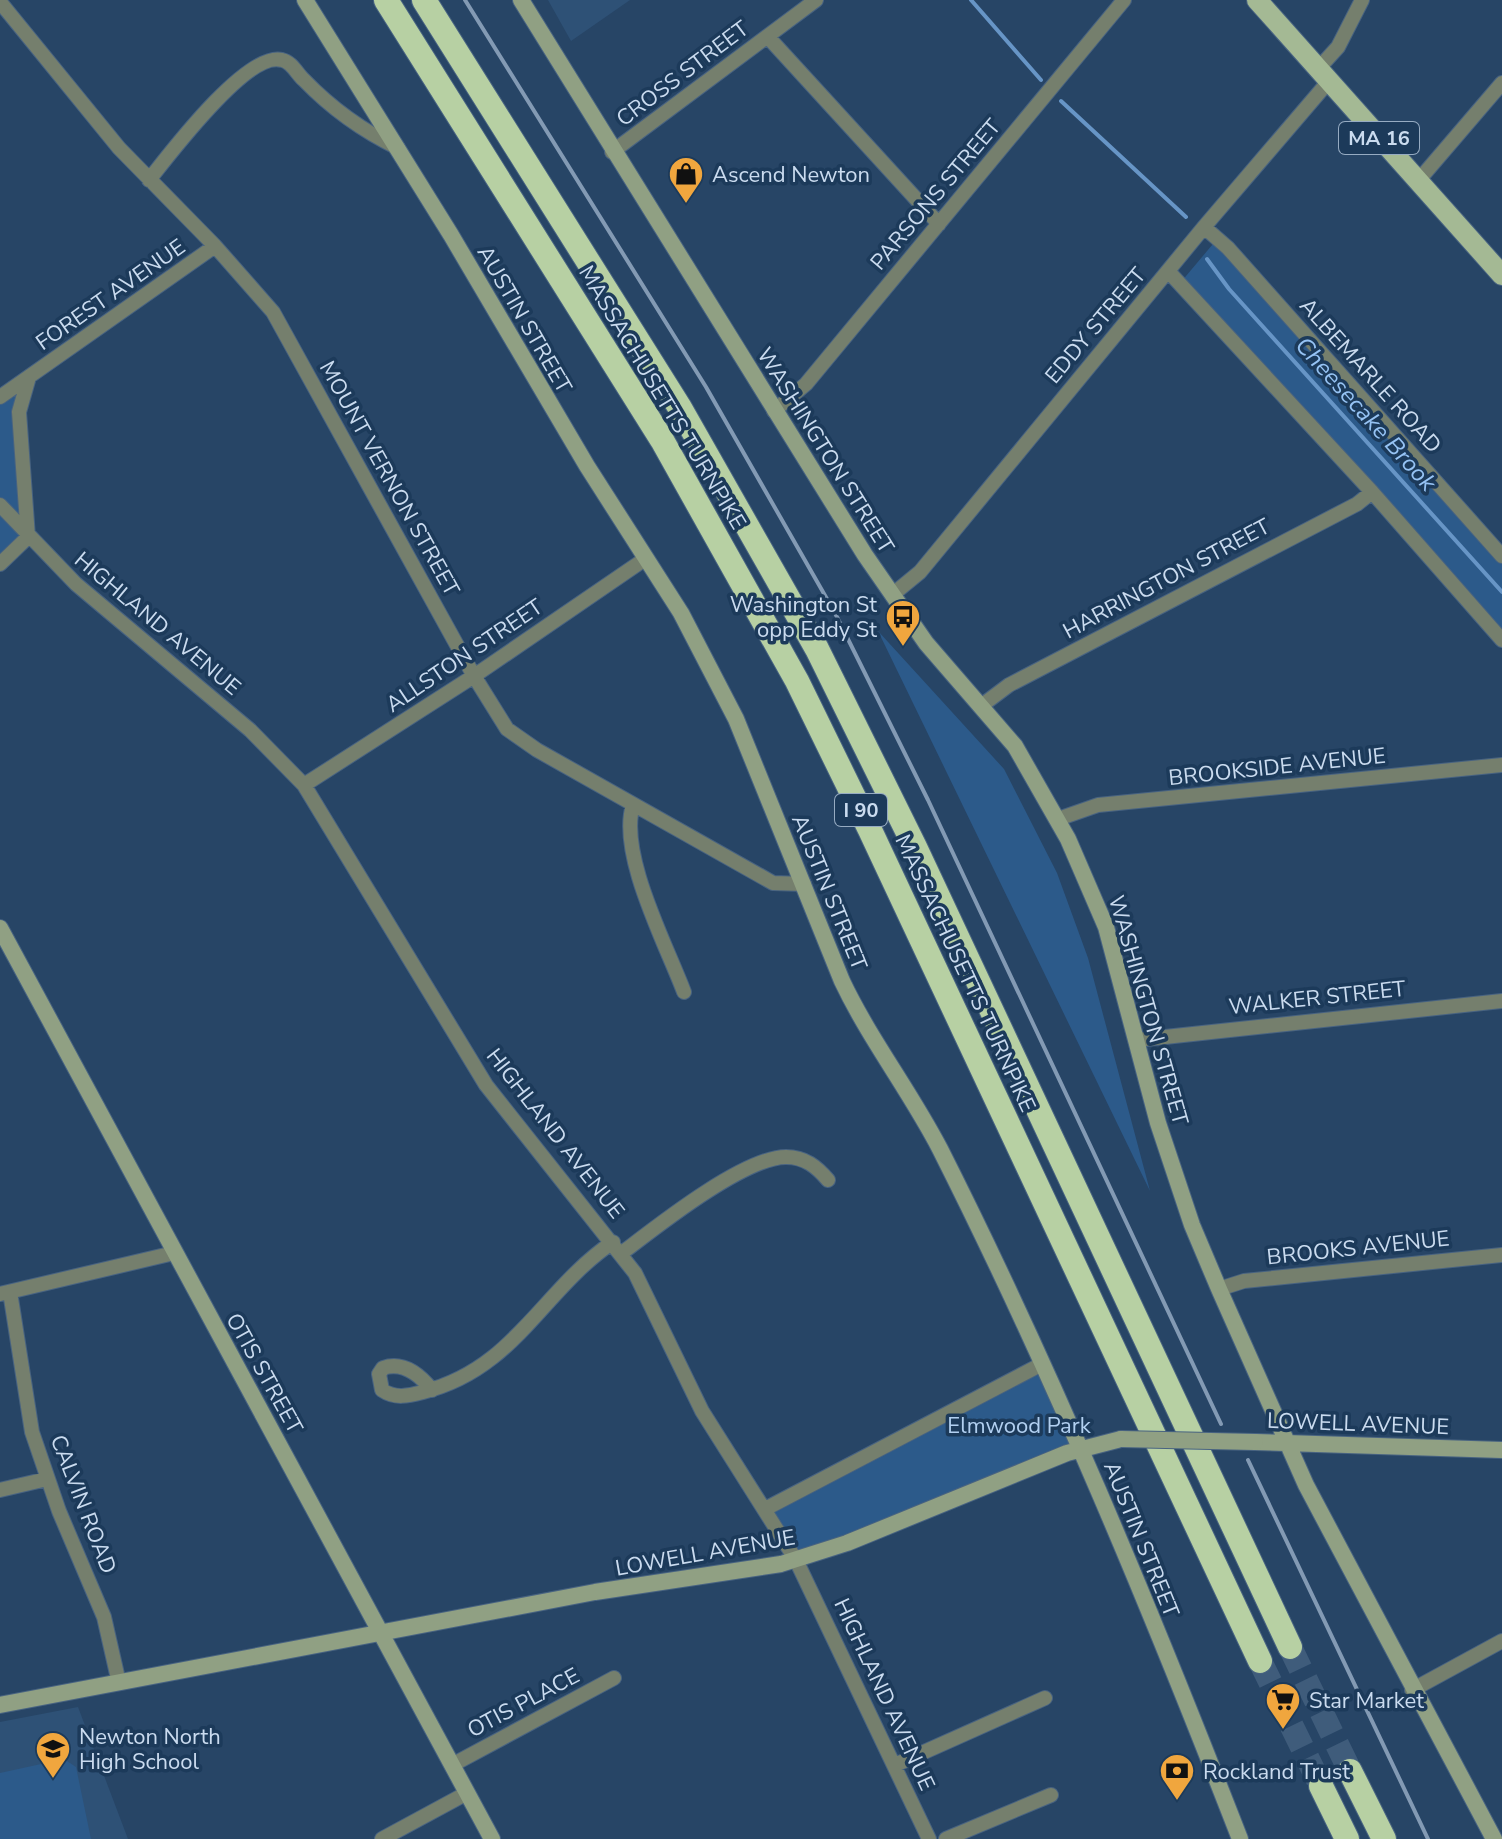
<svg xmlns="http://www.w3.org/2000/svg" width="1502" height="1839" font-family="'Nunito Sans',sans-serif">
	<rect width="100%" height="100%" fill="#274566"/>
	<path fill="#2e5176" d="M548,0H630L571,41Z
		M78,1707L128,1839H0V1722Z"/>
	<path fill="#2c5a8a" d="M1218,238L1502,554V636L1181,282Z
		M29,377L23,393L28,537L0,564V397Z
		M878,631L1004,769L1057,873L1088,958L1150,1191Z
		M1042,1364L1081,1448L796,1560L765,1509Z
		M64,1759L76,1767L91,1839H0V1773Z"/>
	<g fill="none" stroke-linecap="round" stroke-linejoin="round">
		<path stroke="#6795c6" stroke-width="4" d="M971,0L1041,80
			M1061,101L1186,217
			M1207,259L1229,289L1502,592"/>
		<path stroke="#3f5c7b" stroke-width="24" stroke-dasharray="24 12" stroke-linecap="butt" d="M1290,1647L1350,1771
			M1260,1661L1321,1786"/>
		<defs>
			<path id="street" d="M0,2L119,148L215,246L273,312L474,676L507,729L537,750L773,883L804,884
				M768,37L939,224
				M1318,69L1338,47L1362,0
				M612,152L816,0
				M149,180C168,156 248,50 282,60C292,62 297,74 304,80C332,109 361,130 398,148
				M1418,181L1502,83
				M1204,227L1228,248L1502,556
				M1168,271L1372,492L1502,640
				M0,397L215,246
				M774,411L806,384L1124,0
				M0,505L76,584L250,730L304,785L486,1085L635,1273L702,1411L796,1560L929,1839
				M0,564L28,537L19,412L29,377
				M892,595L920,572L1204,227L1329,81
				M981,706L1009,685L1357,504L1372,492
				M304,785L474,676L645,559
				M633,805C618,854 666,944 684,992
				M1058,819L1098,805L1502,765
				M1137,1040L1502,1001
				M622,1253C656,1227 744,1157 786,1157C805,1157 817,1167 828,1180
				M1219,1289L1244,1281L1502,1255
				M10,1292L32,1432L59,1511L104,1617L119,1683
				M0,1294L174,1253
				M432,1390C420,1375 403,1361 383,1368L379,1374L382,1390C395,1399 408,1396 423,1392C515,1369 542,1290 613,1242
				M0,1490L47,1479
				M765,1509L1042,1364
				M1412,1690L1502,1641
				M452,1765L614,1678
				M895,1765L1045,1698
				M382,1839L467,1793
				M946,1839L1051,1795"/>
			<path id="secondary" d="M305,0L451,235L587,466L681,613L736,719L842,981C870,1040 910,1091 940,1149C1053,1373 1149,1605 1240,1839
				M521,0L865,555L926,643L1015,746L1068,839L1106,927L1158,1123L1192,1225L1219,1289L1306,1485L1494,1839
				M0,928L492,1839
				M1255,1442L1502,1450
				M0,1705L595,1592L781,1564L847,1543L1067,1453L1121,1439"/>
			<path id="primary" d="M1257,0L1502,275"/>
			<path id="highway" d="M386,0L662,440L797,681L870,830L1260,1661
				M424,0L680,408L817,649L915,847L1290,1647
				M1350,1771L1384,1839
				M1321,1786L1347,1839"/>
		</defs>
		<use href="#street" stroke="#486381" stroke-width="16"/>
		<use href="#secondary" stroke="#486381" stroke-width="18"/>
		<use href="#primary" stroke="#486381" stroke-width="22"/>
		<use href="#highway" stroke="#486381" stroke-width="26"/>
		<use href="#street" stroke="#757f6d" stroke-width="14"/>
		<use href="#secondary" stroke="#90a083" stroke-width="16"/>
		<use href="#primary" stroke="#a4b994" stroke-width="20"/>
		<use href="#highway" stroke="#b7d0a3" stroke-width="24"/>
		<path stroke="#839ab4" stroke-width="4" d="M465,0L706,387L835,613L928,800L1221,1424
			M1248,1460L1428,1839"/>
		<defs>
			<path id="secondary-bridge" d="M1121,1439L1255,1442"/>
		</defs>
		<use href="#secondary-bridge" stroke="#486381" stroke-width="18" stroke-linecap="butt"/>
		<use href="#secondary-bridge" stroke="#90a083" stroke-width="16"/>
	</g>
	<defs>
		<symbol id="shop-pin" viewBox="-11 -11 22 30"><path d="M0 17L-7.5 6A9.5 9.5 0 1 1 7.5 6Z" fill="#f0a63e" stroke="#1c3a5a"/><path d="M-5-2.5h2.3a2.7 3.5 0 0 1 5.4 0H5L5.5 6h-11ZM-1.5-2.5h3a1.5 2.3 0 0 0-3 0Z" fill="#111"/></symbol>
		<symbol id="bus-pin" viewBox="-11 -11 22 30"><path d="M0 17L-7.5 6A9.5 9.5 0 1 1 7.5 6Z" fill="#f0a63e" stroke="#1c3a5a"/><path d="M-5-6H5V4H4V6H2V4H-2V6H-4V4H-5ZM-3.5-4V0h7V-4ZM-3.5 1.2v1.5H-2V1.2ZM2 1.2v1.5H3.5V1.2Z" fill="#111"/></symbol>
		<symbol id="supermarket-pin" viewBox="-11 -11 22 30"><path d="M0 17L-7.5 6A9.5 9.5 0 1 1 7.5 6Z" fill="#f0a63e" stroke="#1c3a5a"/><path d="M-6-5.5h2.5l.6 2H6L4.5 2H-2.5L-4.4-4H-6ZM-1.5 3.2a1.3 1.3 0 1 0 .1 0ZM3 3.2a1.3 1.3 0 1 0 .1 0Z" fill="#111"/></symbol>
		<symbol id="school-pin" viewBox="-11 -11 22 30"><path d="M0 17L-7.5 6A9.5 9.5 0 1 1 7.5 6Z" fill="#f0a63e" stroke="#1c3a5a"/><path d="M0-5L7-2L0 1L-7-2ZM-4 1L0 2.5L4 1V4Q0 6-4 4Z" fill="#111"/></symbol>
		<symbol id="bank-pin" viewBox="-11 -11 22 30"><path d="M0 17L-7.5 6A9.5 9.5 0 1 1 7.5 6Z" fill="#f0a63e" stroke="#1c3a5a"/><path d="M-6-4H6V4H-6ZM0-2.3a2.3 2.3 0 1 0 0 4.6a2.3 2.3 0 1 0 0-4.6Z" fill="#111"/></symbol>
	</defs>
	<g fill-rule="evenodd">
		<use href="#shop-pin" x="666" y="154" width="40" height="54"/>
		<use href="#bus-pin" x="883" y="597" width="40" height="54"/>
		<use href="#supermarket-pin" x="1263" y="1680" width="40" height="54"/>
		<use href="#school-pin" x="33" y="1729" width="40" height="54"/>
		<use href="#bank-pin" x="1157" y="1751" width="40" height="54"/>
	</g>
	<g text-anchor="middle" stroke-width="7" stroke-linejoin="round" paint-order="stroke">
		<g fill="#1c3a5a" stroke="#96abc2" stroke-width="2">
			<rect x="1339" y="122" width="80" height="32" rx="6"/>
			<rect x="835" y="794" width="52" height="32" rx="6"/>
		</g>
		<g font-size="20" font-weight="bold" fill="#cadbef">
			<text x="1379" y="145">MA 16</text>
			<text x="861" y="817">I 90</text>
		</g>
		<g font-size="22" fill="#cadbef" stroke="#1c3a5a">
			<text transform="translate(682 73) rotate(-37)" y="8">CROSS STREET</text>
			<text transform="translate(935 194) rotate(-50)" y="8">PARSONS STREET</text>
			<text transform="translate(110 294) rotate(-35)" y="8">FOREST AVENUE</text>
			<text transform="translate(525 319) rotate(60)" y="8">AUSTIN STREET</text>
			<text transform="translate(1095 325) rotate(-50)" y="8">EDDY STREET</text>
			<text transform="translate(1371 375) rotate(48)" y="8">ALBEMARLE ROAD</text>
			<text transform="translate(663 397) rotate(59)" y="8">MASSACHUSETTS TURNPIKE</text>
			<text transform="translate(826 450) rotate(58)" y="8">WASHINGTON STREET</text>
			<text transform="translate(390 478) rotate(61)" y="8">MOUNT VERNON STREET</text>
			<text transform="translate(1166 578) rotate(-28)" y="8">HARRINGTON STREET</text>
			<text transform="translate(158 623) rotate(40)" y="8">HIGHLAND AVENUE</text>
			<text transform="translate(464 655) rotate(-34)" y="8">ALLSTON STREET</text>
			<text transform="translate(1277 766) rotate(-6)" y="8">BROOKSIDE AVENUE</text>
			<text transform="translate(830 892) rotate(68)" y="8">AUSTIN STREET</text>
			<text transform="translate(966 973) rotate(65)" y="8">MASSACHUSETTS TURNPIKE</text>
			<text transform="translate(1317 997) rotate(-6)" y="8">WALKER STREET</text>
			<text transform="translate(1149 1010) rotate(74)" y="8">WASHINGTON STREET</text>
			<text transform="translate(556 1133) rotate(52)" y="8">HIGHLAND AVENUE</text>
			<text transform="translate(1358 1247) rotate(-6)" y="8">BROOKS AVENUE</text>
			<text transform="translate(265 1373) rotate(61)" y="8">OTIS STREET</text>
			<text transform="translate(1358 1423) rotate(2)" y="8">LOWELL AVENUE</text>
			<text transform="translate(84 1504) rotate(69)" y="8">CALVIN ROAD</text>
			<text transform="translate(1142 1539) rotate(68)" y="8">AUSTIN STREET</text>
			<text transform="translate(705 1552) rotate(-10)" y="8">LOWELL AVENUE</text>
			<text transform="translate(885 1694) rotate(65)" y="8">HIGHLAND AVENUE</text>
			<text transform="translate(523 1702) rotate(-28)" y="8">OTIS PLACE</text>
		</g>
		<g font-size="22" fill="#cadbef" stroke="#1c3a5a" text-anchor="start">
			<text x="712" y="182">Ascend Newton</text>
			<text x="877" y="612" text-anchor="end">Washington St<tspan x="877" dy="25">opp Eddy St</tspan></text>
			<text x="1309" y="1708">Star Market</text>
			<text x="79" y="1744">Newton North<tspan x="79" dy="25">High School</tspan></text>
			<text x="1203" y="1779">Rockland Trust</text>
		</g>
		<g font-size="22" fill="#b2d0f1" stroke="#1c3a5a">
			<text x="1019" y="1433">Elmwood Park</text>
		</g>
		<g font-size="24" font-style="italic" fill="#96c3f4" stroke="#1c3a5a">
			<text transform="translate(1366 414) rotate(48)" y="8">Cheesecake Brook</text>
		</g>
	</g>
</svg>
